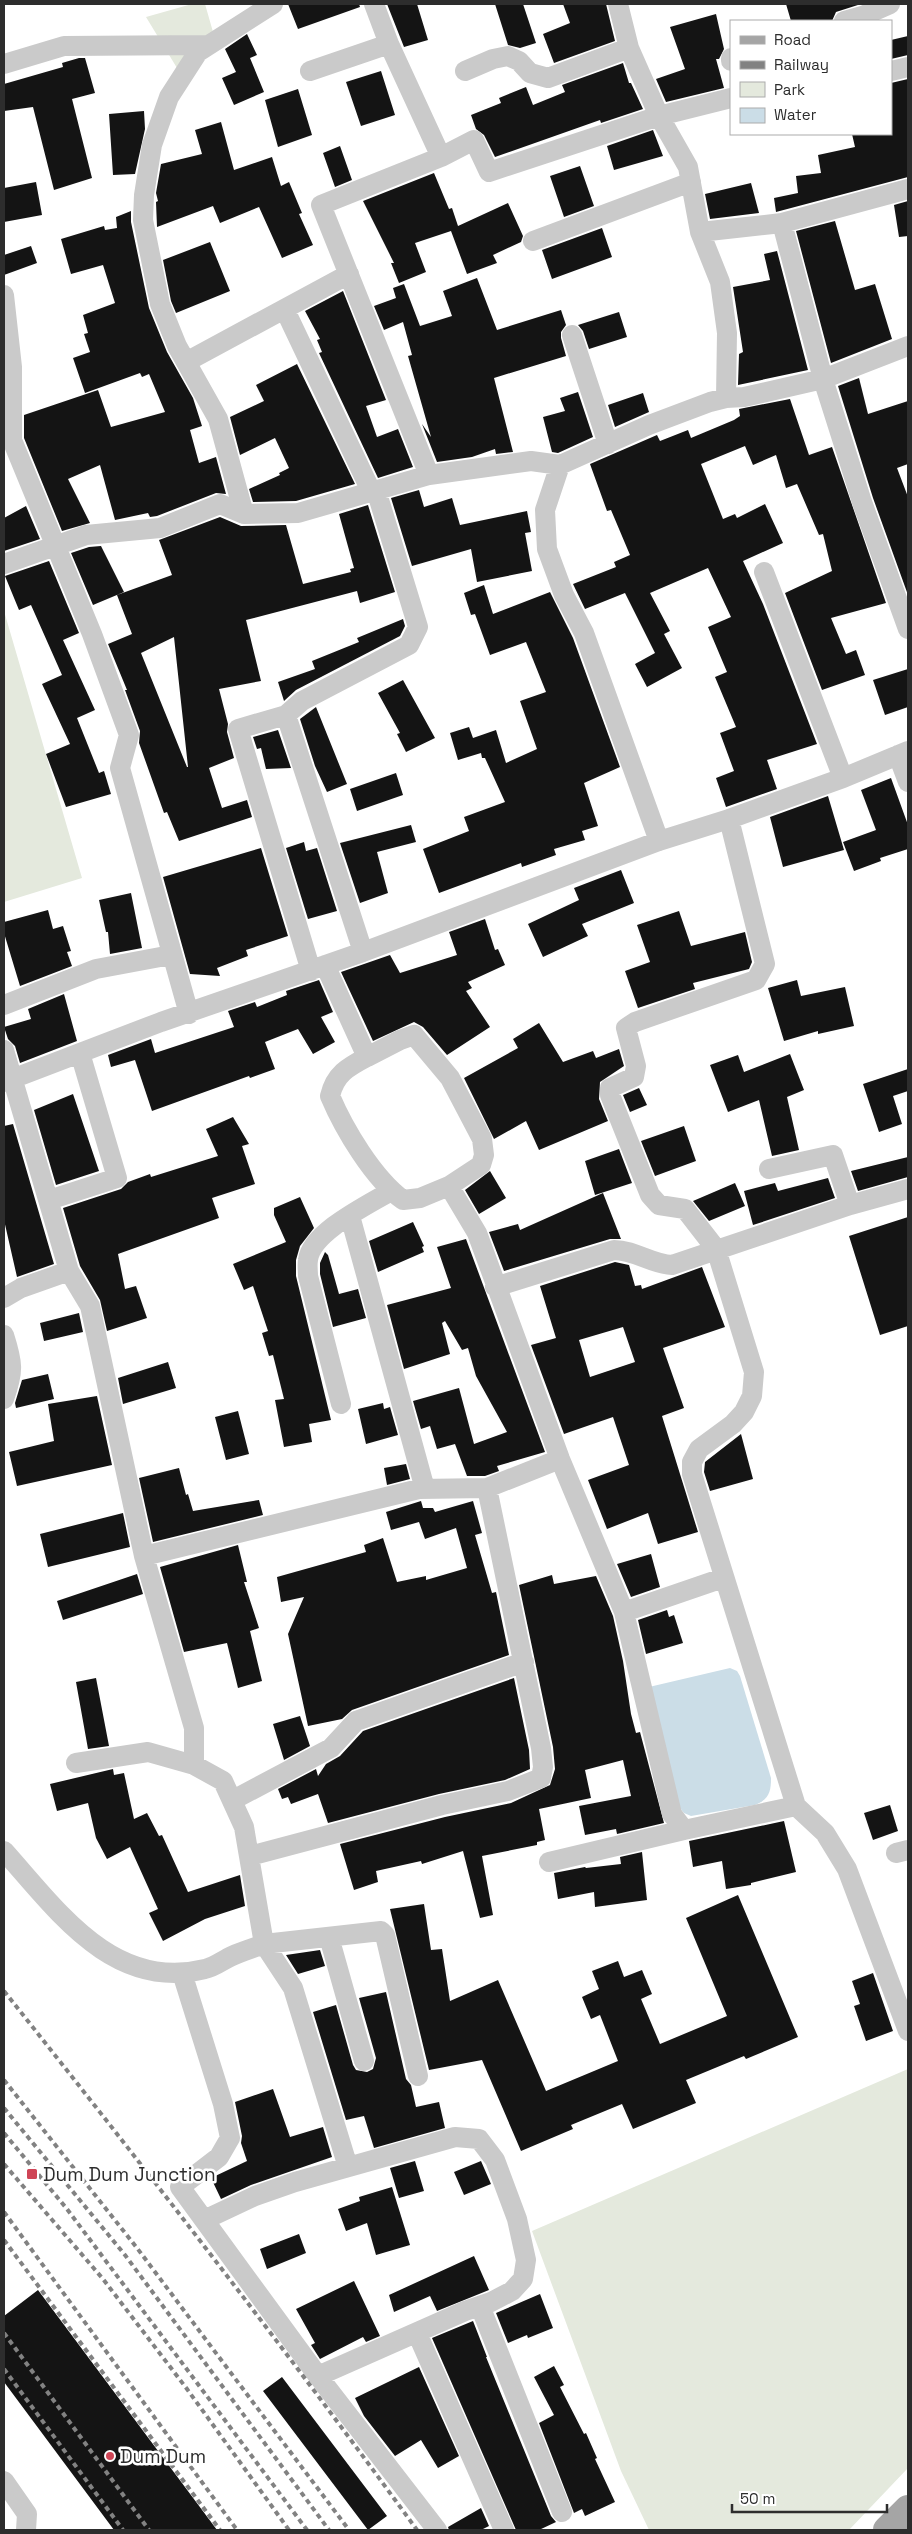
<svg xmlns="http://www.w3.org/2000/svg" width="912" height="2534" font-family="'Space Grotesk',sans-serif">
	<rect width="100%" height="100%" fill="#fff"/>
	<path fill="#e4e9dd" d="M192,4H205L215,39L177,68L146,17Z
		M4,611L82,878L4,902Z
		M908,2069V2468L849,2530H649L621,2471L532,2231Z"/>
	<path fill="#cbdde7" d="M730,1668L737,1671L740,1676L771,1778C771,1792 769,1799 755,1805L691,1816L684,1813L680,1808L649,1687Z"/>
	<path fill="#141414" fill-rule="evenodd" d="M288,4H359L360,7L298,29Z
		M387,4H417L428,40L404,47Z
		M495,4H523L536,43L520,48L508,45Z
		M563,4H606L615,41L554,63L543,34L570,23Z
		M786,4H861L836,12L832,21H791Z
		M716,14L724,49L719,59H716L724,88L666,102L656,79L685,69L670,27Z
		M247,34L257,55L250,58L264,92L234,105L222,78L236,72L225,49Z
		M908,36V55L891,59V40Z
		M79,58H85L95,93L72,99L92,178L54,190L33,107L4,111V84L63,67L62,63Z
		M623,63L629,83H631L643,109L601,123L600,120L495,157L484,135L476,129L471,115L501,103L499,98L526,87L533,105L565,92L562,85Z
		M381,71L395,115L361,126L346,82Z
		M908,79V177L776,212L774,198L798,193L796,176L821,173L818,155L855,147L852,134H891V83Z
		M298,89L312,135L278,147L265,100Z
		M144,111L145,129L135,174L113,175L109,114Z
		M221,122L234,170L272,157L281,186L289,182L302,213L299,214L313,245L282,258L259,207L220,223L213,206L157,227L156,202L158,201L156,193L161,164L202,154L195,130Z
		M653,130L663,156L614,170L607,146Z
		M340,146L352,180L335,187L323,153Z
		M580,166L594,206L564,217L550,176Z
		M434,173L449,209L452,208L458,226L508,203L523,236L521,242L493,255L497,263L467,274L451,231L415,243L426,272L399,283L391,263H394L363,201Z
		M36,182L42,215L4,222V188Z
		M751,183L759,213L710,219L705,194Z
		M908,201V236L899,237L894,205Z
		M131,211V222L149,308L167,352L193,398L202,426L190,430L199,463L216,457L226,494L216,493L157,516L150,517L148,513L115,520L100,465L68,479L90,523L62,531L24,438V415L98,390L111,427L165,412L149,374L142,377L140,373L85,393L73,358L90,352L84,334L88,333L83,315L115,303L103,265L71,274L61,239L104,226L105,230L117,228L116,217Z
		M835,221L855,290L875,284L892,339L831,363L796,231Z
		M602,228L612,257L552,279L542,250Z
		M210,242L230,291L176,313L171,301L163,260Z
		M31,246L37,263L4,275V255Z
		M777,251L808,370L738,385L739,354L743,352L733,287L770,280L764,254Z
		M477,278L497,330L561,310L566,325L561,332V338L566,356L494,378L513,452L496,454L495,449L472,457L437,462L422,424L431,437L408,356L412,355L403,322L384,330L374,306L396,298L393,288L404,284L420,326L452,316L443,291Z
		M343,291L386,400L366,406L377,437L398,429L413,467L378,478L319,353L322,352L317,340L320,339L305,311Z
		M619,312L627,337L589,349L583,331L578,325Z
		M297,364L355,484L296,501L253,502L249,489L280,475L279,473L289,468L275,438L240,455L230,417L264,401L256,385Z
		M859,378L868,414L908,401V464L897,468L908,497V595L873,498L838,386Z
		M578,392L593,437L558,453L552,452L543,417L565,411L560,398Z
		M643,393L649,412L615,427L608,405Z
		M790,399L809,455L832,447L886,603L831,618L846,654L856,650L865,675L822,690L785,593L832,571L823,534L819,535L797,484L786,488L776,455L753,465L745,446L701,464L723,519L735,514L737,518L765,504L783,543L743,561L763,604L817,744L767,760L777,789L726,807L716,778L734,771L720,733L736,727L715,677L727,672L708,627L731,617L708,568L650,593L670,631L664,634L682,668L647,687L635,664L655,653L625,593L585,609L573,584L616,567L614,562L630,555L611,510L607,511L590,464L657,435L660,441L688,430L691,438L734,420L740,416L739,409Z
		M419,490L424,507L452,498L460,525L527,511L531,532L525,533L532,571L477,582L471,549L412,566L391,498Z
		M368,505L395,592L360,603L357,591L246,620L261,681L219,689L228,724L227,732L234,758L209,768L222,808L247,800L252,817L179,841L167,812L164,813L139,743L140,731L125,690H127L108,644L132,634L117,595L172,575L159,540L220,517L241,526L286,525L303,584L351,572L350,569L354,568L339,514ZM174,637L188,767H187L141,653Z
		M26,506L40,539L4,551V518Z
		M101,546L124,592L93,605L71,553L89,547Z
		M49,561L79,633L63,640L95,710L77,718L99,773L104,771L111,794L66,807L46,754L70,744L42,684L62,675L31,605L19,610L5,576Z
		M484,585L493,614L550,592L573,638L620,767L584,783L598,826L582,831L585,840L554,849L556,855L522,867L521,863L439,893L423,849L469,831L464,817L505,802L485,758H482L481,753L458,760L450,733L469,727L473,738L496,730L506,763L537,749L520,701L546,692L526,642L490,655L475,614L471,615L464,593Z
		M403,619L405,626L400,636L296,690L284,701L278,682L315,669L312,661L359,642L357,638Z
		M908,669V707L885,715L873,680Z
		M403,680L435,738L406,752L397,734L400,733L378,693Z
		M316,707L347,784L327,792L315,766L300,719Z
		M278,730L291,768L266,769L261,748L257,749L253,737Z
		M396,773L403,795L357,811L350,789Z
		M891,778L908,825V849L880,858L881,861L854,871L843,842L876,830L861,790Z
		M828,796L844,850L783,867L770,817Z
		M411,825L416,842L377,852L388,893L360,903L340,843Z
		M304,842L306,851L317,848L337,911L308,919L286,848Z
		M261,848L288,936L246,950L248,956L217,968L220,976L190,974L163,877Z
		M621,870L634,903L582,924L588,936L543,957L528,924L579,900L574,888Z
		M131,893L142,948L110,954L108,932H106L99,900Z
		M48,910L53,929L63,926L71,951L67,952L72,966L20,986L4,933V922Z
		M679,911L691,946L745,932L752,962L749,969L693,983L695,989L638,1008L625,971L650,962L637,925Z
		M485,919L495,950L498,949L505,965L468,982L472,988L466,991L490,1027L447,1055L423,1027L414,1022L373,1041L341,972L390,955L400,973L457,955L449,932Z
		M319,980L333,1012L321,1017L335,1042L313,1054L298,1029L265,1042L275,1069L250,1078L249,1076L152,1111L135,1060L111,1067L108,1055L151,1039L155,1053L234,1027L228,1011L255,1002L257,1007L287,995L286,991Z
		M797,980L801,996L845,987L854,1026L818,1034V1031L784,1041L768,988Z
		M64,994L77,1041L20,1063L15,1046L8,1039L4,1027L31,1019L28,1009Z
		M539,1023L563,1062L593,1051L596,1058L619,1049L624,1066L600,1082L599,1099L608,1121L539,1150L526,1121L494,1139L464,1078L518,1048L513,1039Z
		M790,1054L804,1090L787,1097L799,1150L772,1156L759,1100L728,1112L710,1065L738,1055L744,1072Z
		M908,1069V1091L893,1096L902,1124L879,1132L863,1084Z
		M639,1088L647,1105L630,1112L623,1095Z
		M73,1094L99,1171L56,1185L34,1110Z
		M233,1117L249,1144L242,1146L255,1184L212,1198L219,1218L118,1254L125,1289L136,1286L147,1318L107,1331L100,1300L80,1266L63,1208L121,1189L128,1182L150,1174L151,1177L218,1156L206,1129Z
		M13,1124L54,1264L17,1277L4,1220V1126Z
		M684,1126L696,1161L655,1176L641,1141Z
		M619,1149L632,1183L595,1195L585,1161Z
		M908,1157V1177L858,1191L851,1171Z
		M490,1171L506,1198L479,1214L465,1190Z
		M828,1178L835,1198L753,1225L744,1191L775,1183L778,1191Z
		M735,1183L745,1206L709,1221L693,1201Z
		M603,1193L621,1239H610L504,1271L489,1232L518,1224L520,1230Z
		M300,1197L314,1228L300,1246L296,1260V1276L331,1420L309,1424L312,1442L284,1447L275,1400L284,1399L273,1355L269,1356L262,1333L268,1331L253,1286L244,1290L233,1264L286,1242L274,1215V1208Z
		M908,1217V1326L880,1335L849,1236Z
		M413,1222L424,1246L422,1247L424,1252L378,1272L369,1241Z
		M466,1239L545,1452L497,1466L499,1471L485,1476H467L455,1444L437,1449L430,1426L421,1429L413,1401L459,1388L474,1444L507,1432L476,1376L468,1348L462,1350L445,1321L442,1323L450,1354L404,1369L387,1305L451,1288L437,1247Z
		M325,1252L328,1255L339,1294L358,1289L366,1318L333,1327L320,1274V1263Z
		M615,1262L629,1265L635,1286L641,1285L642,1289L702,1267L725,1327L663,1348L684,1408L662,1416L698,1532L658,1544L648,1513L607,1529L588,1480L629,1465L613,1417L564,1434L531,1345L556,1338L540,1286ZM623,1327L635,1362L590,1377L579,1340Z
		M79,1313L83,1332L44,1341L40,1323Z
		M168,1362L176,1388L123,1404L118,1378Z
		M48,1374L54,1399L16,1408L15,1403L22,1380Z
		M97,1396L112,1465L17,1486L9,1452L54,1441L48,1404Z
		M383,1403L384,1409L390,1407L398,1435L366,1444L358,1409Z
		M238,1411L249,1454L226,1460L215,1417Z
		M741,1434L753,1479L710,1491L704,1472L705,1462Z
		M406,1464L410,1479L387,1485L384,1468Z
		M179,1468L186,1495L188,1494L193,1511L259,1500L263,1515L153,1542L139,1478Z
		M421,1501L423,1508H433L435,1512L473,1501L482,1533L475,1535L492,1593L496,1592L509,1655L352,1710L342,1719L308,1726L288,1634L304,1597L281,1602L277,1577L366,1552L364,1545L383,1538L397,1582L426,1576V1580L467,1568L456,1528L425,1539L419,1522L391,1530L386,1512Z
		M123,1513L130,1547L48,1567L40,1534Z
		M238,1545L247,1582H244L259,1628L250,1631L262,1681L238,1688L227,1643L184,1652L160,1567Z
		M651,1554L660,1587L631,1597L617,1564Z
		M137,1574L143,1594L63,1620L57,1601Z
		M552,1575L554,1584L596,1576L613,1616L623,1661L631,1714L636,1733L640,1732L664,1823L617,1834L616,1829L585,1835L579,1806L631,1796L623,1760L585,1770L591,1798L539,1809L545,1840L537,1842V1845L482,1856L493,1915L480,1918L463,1851L422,1864L421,1861L376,1871L378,1882L354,1890L340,1844L445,1817L511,1803L550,1785L555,1769L553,1747L519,1585Z
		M667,1610L669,1617L674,1615L683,1643L646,1654L638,1620Z
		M96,1678L109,1746L88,1749L76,1682Z
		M514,1678L529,1750L530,1769L505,1780L439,1794L328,1823L318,1794L291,1804L288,1797L282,1799L278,1789L316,1769L318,1776L326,1764L340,1756L363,1731Z
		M300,1716L310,1746L284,1760L273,1724Z
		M113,1769L114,1775L124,1773L134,1819L147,1813L159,1836L162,1835L188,1892L240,1875L245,1906L205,1919L163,1941L149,1913L158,1909L130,1847L107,1859L96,1838L88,1803L57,1811L50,1784Z
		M890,1805L898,1831L873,1840L864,1813Z
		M784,1821L796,1872L751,1883V1885L726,1889L722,1861L693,1867L689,1841Z
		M642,1852L647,1900L595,1907L594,1892L558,1899L554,1873L585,1867L586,1868L621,1864L620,1857Z
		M738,1895L798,2037L746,2059L744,2056L686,2080L696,2103L633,2129L622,2104L571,2125L573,2129L521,2151L482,2060L429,2070L390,1909L424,1904L431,1950L442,1949L450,2001L498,1980L546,2091L618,2061L600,2015L591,2019L582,1997L599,1989L592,1971L618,1961L624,1977L642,1970L652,1994L641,1999L660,2044L727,2016L686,1918Z
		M320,1950L325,1966L298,1974L286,1955Z
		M873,1973L893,2031L866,2041L854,2006L860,2004L852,1981Z
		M386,1992L406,2079L411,2085L416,2107L439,2102L445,2128L374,2148L364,2116L346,2120L313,2012L336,2005L353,2065L356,2070L367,2072L373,2069L376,2058L359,1998Z
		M273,2089L290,2137L323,2127L332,2157L251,2185L221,2199L211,2178L247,2161L241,2143L242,2136L235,2102Z
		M415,2161L424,2191L399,2198L390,2168Z
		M481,2161L491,2184L464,2195L454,2172Z
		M392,2187L410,2245L376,2255L367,2223L346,2231L338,2209L360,2201L359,2197Z
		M299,2234L306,2253L267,2269L260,2249Z
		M474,2256L489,2290L437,2311L430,2296L394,2312L389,2295Z
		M354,2281L380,2336L366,2342L363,2337L320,2359L311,2345L315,2343L296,2309Z
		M38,2290L217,2530H114L4,2382V2316Z
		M540,2294L553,2328L528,2338L527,2335L508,2343L496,2313Z
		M473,2321L487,2357H486L551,2516L556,2522L539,2530H516L432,2338Z
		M554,2366L564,2385L560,2387L584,2434L586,2433L597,2458L595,2459L615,2502L585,2516L582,2509L574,2513L539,2423L554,2415L534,2377Z
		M419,2367L459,2456L438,2468L421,2440L395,2456L364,2416L355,2398Z
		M282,2377L387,2516L368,2530L263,2391Z
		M481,2508L489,2526L481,2530H449L448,2527Z"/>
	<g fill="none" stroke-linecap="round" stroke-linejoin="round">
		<path stroke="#cacaca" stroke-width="20" d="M618,4L629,48L659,116L688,167L700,232L720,282L727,333L726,398
			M844,21L865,15L890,4
			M389,44L441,157L321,205L429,475
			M731,58V61
			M4,64L64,46L209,45
			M310,71L389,44L374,4
			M465,71L493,59L508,56L519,61L530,73L548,78L629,48
			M891,71L908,67
			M441,157L474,140L489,172L659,116L731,98
			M782,223L823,379L862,502L908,629
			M700,232L782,223L908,189
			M533,241L691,182
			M4,295L12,367V440L92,634L129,735L120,768L189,1014
			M285,310L371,491
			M572,335L608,444
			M186,362L349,274
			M560,465L545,510L547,549L564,595L584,633L659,841
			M244,514L218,419L177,346L160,304L143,220L144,195L152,145L169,97L198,52L273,4
			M4,564L86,535L160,528L220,504L244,514L298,513L429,475L531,461L560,465L649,425L710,402L726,398L744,397L823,379L908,346
			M764,572L843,778
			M286,715L238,729L311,971
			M898,755L908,782
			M729,819L765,964L756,980L635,1022L626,1028L636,1066L634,1077L610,1088V1095L650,1195L659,1205L685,1209L716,1249L754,1372L752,1396L744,1412L733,1424L699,1449L692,1462V1474L796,1806L825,1833L847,1869L908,2031
			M363,952L286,715L302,701L409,645L418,627L376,490
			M325,965L367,1057C348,1067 335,1074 330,1096C344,1129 373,1178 403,1200L420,1198L449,1186L477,1233L560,1459L624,1612L672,1814L684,1830L796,1806
			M4,1005L96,969L171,955
			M4,1050L69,1271L90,1306L144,1556
			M367,1057L400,1040L414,1035L450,1078L482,1139L484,1155L481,1165L449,1186
			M4,1082L161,1022L363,952L659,841L729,819L843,778L908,751
			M769,1169L833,1155L850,1205
			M49,1200L117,1178L80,1053
			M350,1216L425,1489
			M495,1287L614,1250C635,1250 651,1264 672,1265L850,1205L908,1189
			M4,1298L21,1288L69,1271
			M4,1335C13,1363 14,1371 4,1399
			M341,1404L308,1276C308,1271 307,1265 308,1260C311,1232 368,1205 391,1191
			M624,1612L723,1578
			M76,1763L148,1752L194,1765
			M233,1800L331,1748L356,1721L524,1662
			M4,1851C57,1910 113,1992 205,1969C215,1967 223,1960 232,1956C243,1951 254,1948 264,1944L244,1827L223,1781L194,1765V1728L144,1556L419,1489L487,1488L560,1459
			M896,1853L908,1850
			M250,1856L442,1805L508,1791L541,1778L543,1767L541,1748L487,1488
			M549,1862L684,1830
			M329,1937L364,2061
			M182,1973L223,2104L230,2138L219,2157L180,2187L318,2376L437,2530
			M348,2167L293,1988L264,1944L381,1931L385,1935L418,2076
			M204,2220L255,2196L295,2182L455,2137L479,2139L495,2160L517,2219L526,2260L523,2279L512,2291L491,2302L465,2311L318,2376
			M480,2306L562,2512
			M417,2333L504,2530
			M4,2481L27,2514L26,2530"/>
		<path stroke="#a5a5a5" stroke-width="28" d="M887,2530L908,2509"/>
		<path stroke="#828282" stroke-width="4" stroke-dasharray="5 4" stroke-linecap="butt" d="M4,1991C145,2168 284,2347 417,2530
			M4,2080L137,2248L349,2530
			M4,2108L125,2255L329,2530
			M4,2133L67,2209L307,2530
			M4,2164L103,2279L187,2389L289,2530
			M4,2212L237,2530
			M4,2240L220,2530
			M4,2333L149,2530
			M4,2369L123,2530"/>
	</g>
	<g fill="#cf4556" stroke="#fff" stroke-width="2">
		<rect x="26" y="2168" width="12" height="12" rx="2.5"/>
		<circle cx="110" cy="2456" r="5"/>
	</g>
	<g text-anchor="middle" stroke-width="5" stroke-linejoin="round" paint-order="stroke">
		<g font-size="19" fill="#2d2d2d" stroke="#fff" text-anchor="start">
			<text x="43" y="2181">Dum Dum Junction</text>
			<text x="120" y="2463">Dum Dum</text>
		</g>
	</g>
	<rect width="912" height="2534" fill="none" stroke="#2d2d2d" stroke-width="10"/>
	<rect x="730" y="20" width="162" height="115" fill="#ffffff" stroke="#ababab"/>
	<rect x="740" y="36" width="25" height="8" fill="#a5a5a5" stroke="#ababab"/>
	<text x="774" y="45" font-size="15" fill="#2d2d2d">Road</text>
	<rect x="740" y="61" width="25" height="8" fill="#828282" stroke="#ababab"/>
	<text x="774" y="70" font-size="15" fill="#2d2d2d">Railway</text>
	<rect x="740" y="82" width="25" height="15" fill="#e4e9dd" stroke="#ababab"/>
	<text x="774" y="95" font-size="15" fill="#2d2d2d">Park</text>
	<rect x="740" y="108" width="25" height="15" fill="#cbdde7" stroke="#ababab"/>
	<text x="774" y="120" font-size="15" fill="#2d2d2d">Water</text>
	<path d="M732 2504v8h155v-8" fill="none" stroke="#2d2d2d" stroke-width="2.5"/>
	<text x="740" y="2504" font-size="15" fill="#2d2d2d" stroke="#ffffff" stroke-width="4" paint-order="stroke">50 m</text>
</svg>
